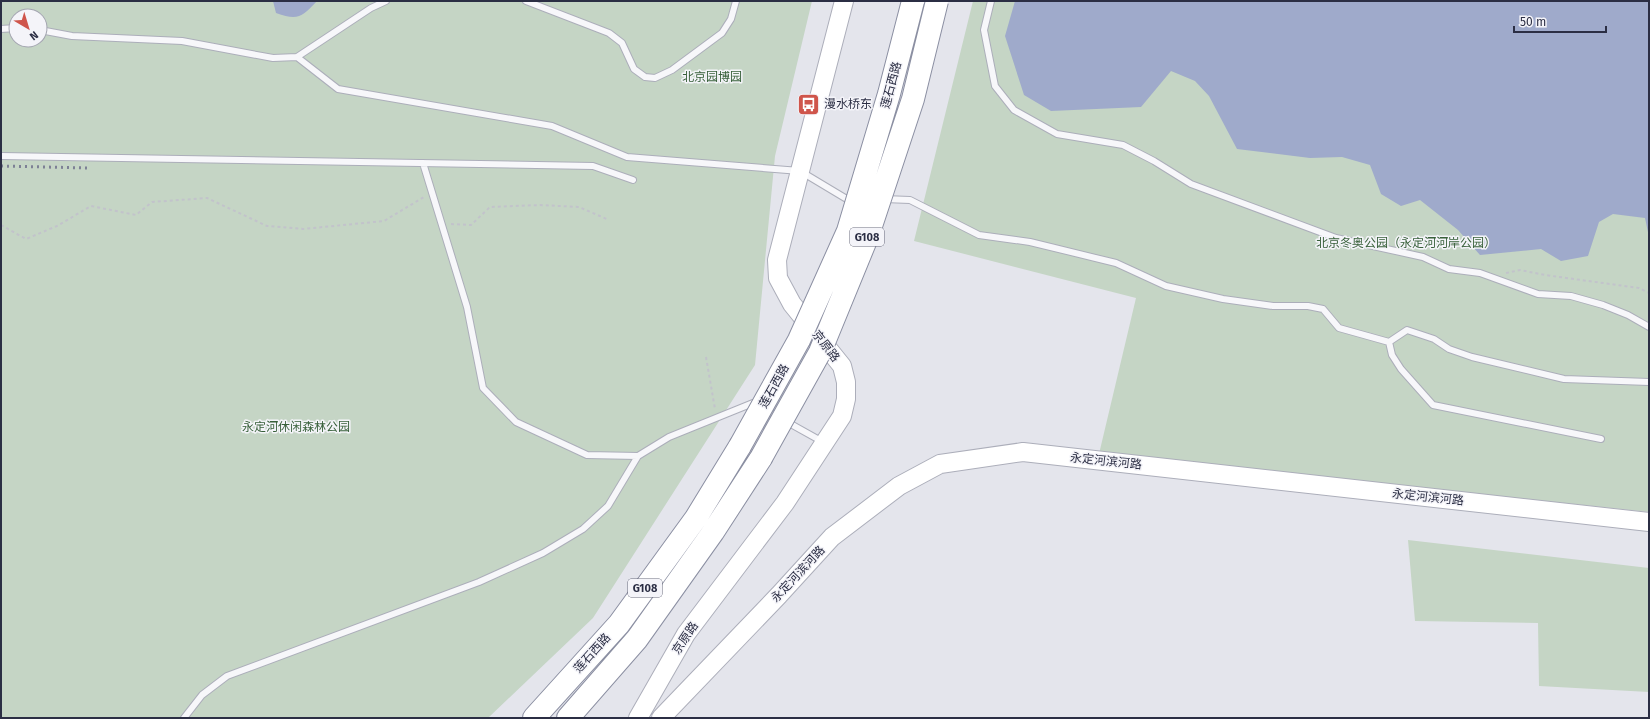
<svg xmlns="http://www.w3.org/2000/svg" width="1650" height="719" font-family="'Fira Sans','Noto Sans SC',sans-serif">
	<rect width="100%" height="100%" fill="#e4e5ec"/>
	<path fill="#c5d5c5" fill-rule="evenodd" d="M1,1H812L775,156L755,365L593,618L488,718H1ZM16,16H40V40H16Z
		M973,1H1649V512L1099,454L1136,298L914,241Z
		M1408,540L1649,568V692L1539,686L1538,623L1415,621Z"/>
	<path fill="#9faacb" d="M273,1H317C302,17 298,21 276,13Z
		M1015,1H1649V237L1645,218L1613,214L1599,222L1588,256L1561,261L1541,249L1480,255L1458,230L1420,200L1401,206L1381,194L1370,165L1342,157L1310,158L1237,149L1209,96L1195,81L1171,71L1141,107L1051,111L1024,95L1005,36Z"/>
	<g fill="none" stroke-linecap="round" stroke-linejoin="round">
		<defs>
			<path id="lane" d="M526,1L609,33L622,43L634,69L645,77L655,78L672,70L722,33L731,19L736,1
				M991,1L984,30L995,86L1014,110L1057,134L1123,145L1154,161L1191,184L1336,238L1423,257L1449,269L1480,273L1538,294L1571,296L1603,305L1628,315L1649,327
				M1,29L16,28
				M40,30L72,36L182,41L273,58L297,57L371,8L386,1
				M297,57L338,89L552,126L627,157L800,171L845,198H853
				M1,156L593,166L633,180
				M423,163L467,307L483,388L516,422L587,455L638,456
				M884,199L910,200L979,235L1030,242L1116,263L1166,286L1223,299L1273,306H1308L1323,309L1339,328L1389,342L1407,330L1434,339L1449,349L1472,357L1564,379L1649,382
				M1389,342L1392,355L1401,369L1433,405L1601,439
				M184,718L202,695L227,676L479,582L543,553L583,529L608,506L638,456L669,437L753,403L823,442"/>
			<path id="secondary" d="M638,718L686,634L785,503L842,416L846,399V382L842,366L792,304L778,278L777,260L844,1
				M661,718L779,595L832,537L899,486L940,464L1023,452L1649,522"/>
			<path id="highway" d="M534,718L619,624L696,518L740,446
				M568,718L637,639L713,532L761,458"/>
		</defs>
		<use href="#lane" stroke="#acaeba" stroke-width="8"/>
		<use href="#secondary" stroke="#acaeba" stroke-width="20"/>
		<use href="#highway" stroke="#8b8fa2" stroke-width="24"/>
		<path stroke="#c2c3cb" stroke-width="2" stroke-dasharray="3 3" stroke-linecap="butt" d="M451,224L471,225L490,207L540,205L579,207L609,220
			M1,225L26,239L57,226L91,206L136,215L152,202L207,198L267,226L303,229L384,221L424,197
			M1506,273L1520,270L1545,275L1639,288L1649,293
			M706,357L715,409"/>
		<use href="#lane" stroke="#f7f7fa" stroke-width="6"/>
		<use href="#secondary" stroke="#fff" stroke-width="18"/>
		<use href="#highway" stroke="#fff" stroke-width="22"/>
		<path stroke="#7d8095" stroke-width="3" stroke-dasharray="2 4" stroke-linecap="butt" d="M1,166L89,168"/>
		<defs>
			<path id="highway-bridge" d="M740,446L799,340L848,231L889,94L913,1
				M761,458L820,352L868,235L913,99L937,1"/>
		</defs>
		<use href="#highway-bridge" stroke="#8b8fa2" stroke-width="24" stroke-linecap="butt"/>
		<use href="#highway-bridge" stroke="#fff" stroke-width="22"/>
	</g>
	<defs>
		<symbol id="bus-square" viewBox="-11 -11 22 22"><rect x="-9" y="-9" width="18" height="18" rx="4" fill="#cf554b" stroke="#f4f4f9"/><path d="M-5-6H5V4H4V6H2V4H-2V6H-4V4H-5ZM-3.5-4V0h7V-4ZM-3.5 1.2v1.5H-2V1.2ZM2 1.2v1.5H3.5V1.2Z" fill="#fff"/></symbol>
	</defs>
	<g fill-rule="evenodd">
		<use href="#bus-square" x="796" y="92" width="25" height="25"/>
	</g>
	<g text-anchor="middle" stroke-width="3" stroke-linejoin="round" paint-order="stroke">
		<g fill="#f4f4f9" stroke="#67697a" stroke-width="1">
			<rect x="850" y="228" width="34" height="18" rx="3"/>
			<rect x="628" y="579" width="34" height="18" rx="3"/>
		</g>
		<g font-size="11" font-weight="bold" fill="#2b2e44">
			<text x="867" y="241">G108</text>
			<text x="645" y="592">G108</text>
		</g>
		<g font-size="12" fill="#38603a" stroke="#f4f4f9">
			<text x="712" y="81">北京园博园</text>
			<text x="1406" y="247">北京冬奥公园（永定河河岸公园）</text>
			<text x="296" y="431">永定河休闲森林公园</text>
		</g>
		<g font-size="12" fill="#2b2e44" stroke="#f4f4f9">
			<text transform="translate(891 85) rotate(-75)" y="4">莲石西路</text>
			<text transform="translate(826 346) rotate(52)" y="4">京原路</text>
			<text transform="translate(774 386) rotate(-61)" y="4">莲石西路</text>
			<text transform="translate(1106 461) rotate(6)" y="4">永定河滨河路</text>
			<text transform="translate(1428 497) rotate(6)" y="4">永定河滨河路</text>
			<text transform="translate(798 574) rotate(-47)" y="4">永定河滨河路</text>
			<text transform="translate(685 638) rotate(-56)" y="4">京原路</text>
			<text transform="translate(592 653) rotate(-48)" y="4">莲石西路</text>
		</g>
		<g font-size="12" fill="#2b2e44" stroke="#f4f4f9" text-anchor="start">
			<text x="824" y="108">漫水桥东</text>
		</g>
	</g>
	<rect width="1650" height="719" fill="none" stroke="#2b2e44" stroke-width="4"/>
	<g transform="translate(28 28) rotate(142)"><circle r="19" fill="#f4f4f9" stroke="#a4a5b1"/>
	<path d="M0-3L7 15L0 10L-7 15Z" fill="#cf554b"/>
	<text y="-6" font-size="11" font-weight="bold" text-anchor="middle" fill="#2b2e44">N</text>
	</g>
	<path d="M1514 26v6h92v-6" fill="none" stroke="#2b2e44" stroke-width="2"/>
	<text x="1520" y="26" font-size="12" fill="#2b2e44" stroke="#f4f4f9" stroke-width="3" paint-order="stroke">50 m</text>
</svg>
